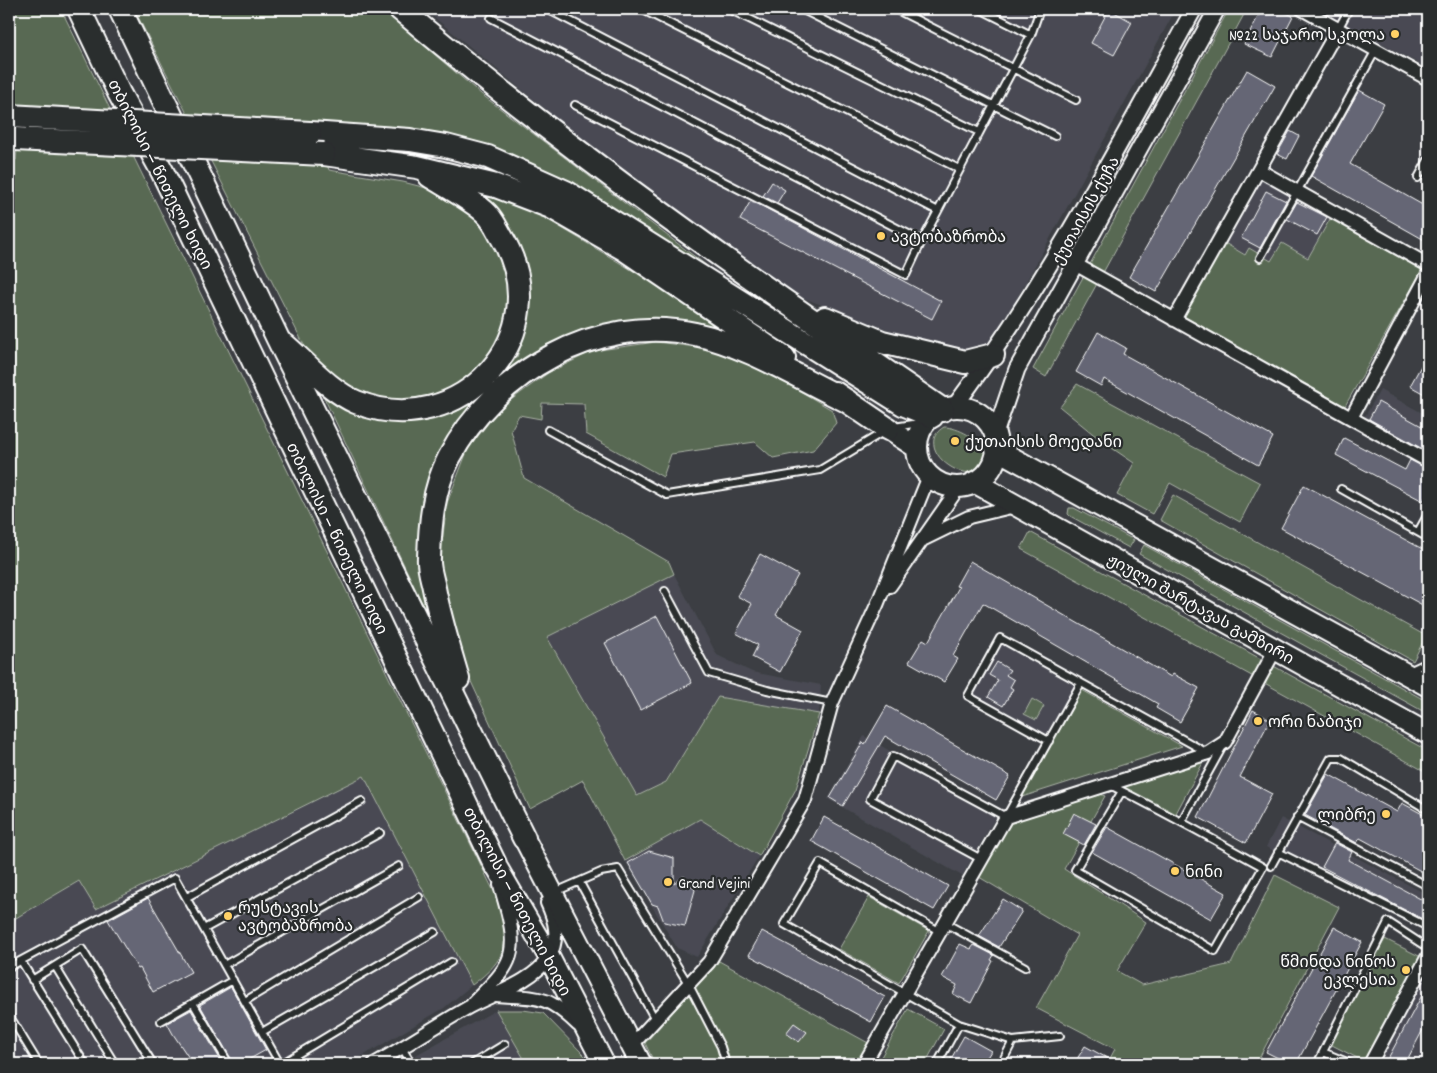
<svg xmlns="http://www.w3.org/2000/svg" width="1437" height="1073" font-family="Dekko,'Noto Sans Georgian',sans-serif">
	<rect width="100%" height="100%" fill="#3c3e43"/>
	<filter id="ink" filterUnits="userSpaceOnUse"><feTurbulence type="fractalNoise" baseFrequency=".02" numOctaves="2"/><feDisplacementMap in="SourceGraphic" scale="10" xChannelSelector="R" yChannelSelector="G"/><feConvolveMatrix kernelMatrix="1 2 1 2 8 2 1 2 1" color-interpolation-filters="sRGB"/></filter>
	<g filter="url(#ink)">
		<path fill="#484a52" d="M424,9H1176L987,353L940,349L798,296L626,176Z
			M1317,9H1428V70L1414,61Z
			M1259,178L1330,219L1308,258L1271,261L1249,249L1246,255L1223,242Z
			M1380,390L1428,416V454L1364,418Z
			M674,574L717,655L752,672L821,685L819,714L719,697L665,782L638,797L547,636Z
			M1002,642L1077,683L1047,737L972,696Z
			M864,736L998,813L962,876L828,799Z
			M364,776L472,985L444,1008L349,1064H9V922L80,881L97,909Z
			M1281,818L1428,895V933L1266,847Z
			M700,819L759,856L697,957L677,948L625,861Z
			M1424,973L1428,976V1064H1377Z
			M496,1010L527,1064H400Z
			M1323,1052L1352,1064H1317Z"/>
		<path fill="#586952" stroke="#acb4a8" d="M9,9H61L499,902C510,944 508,958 472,985L364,776L96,909L79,881L9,922V160H16L21,107L9,106Z
			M134,9H381L481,94L727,281L572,187L314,126L329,170L403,182L434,190L463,204L499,250L510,277L511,310L497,341L478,369L453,389L411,403L367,398L341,385L309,355Z
			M1229,9H1247L1046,377L1033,369Z
			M467,189L525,206L735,332L590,331L460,429L421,562L426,611L320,389L371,419L418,420L456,412L484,395L517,357L529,320V276L504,225Z
			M1330,219L1422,270L1345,406L1182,315L1223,242L1245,255L1249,248L1271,261L1282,243L1308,258Z
			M656,342L712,349L768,372L832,410L836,423L813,450L773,458L755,442L671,454L663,477L586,434L584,404L542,403L541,419L519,415L511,430L524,478L669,562L674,574L547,637L637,796L666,782L718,697L819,714L796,789L759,856L700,819L625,861L583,780L530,809L455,647L445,609L440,559L447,503L468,449L500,408L548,373L593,351Z
			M1077,384L1260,483L1240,522L1170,483L1152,514L1117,495L1134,463L1103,442L1060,407Z
			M944,427C966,427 1008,458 976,471C954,480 915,444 944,427Z
			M1173,495L1426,636L1413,661L1160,520Z
			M1069,508H1074L1134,540L1129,548L1070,516L1068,514Z
			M1030,532L1428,751V773L1021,549Z
			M1144,545L1428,702V714L1139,554Z
			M1082,690L1182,746L1022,797Z
			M1032,699L1044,706L1036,720L1024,714Z
			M1205,759L1175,815L1120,786Z
			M1093,791L1105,796L1064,869L1146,922L1117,971L1142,985L1231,964L1275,875L1339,907L1256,1064H1107L1115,1049L1036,1008L1077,935L979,877L1013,819Z
			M869,897L929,931L899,983L839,949Z
			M1385,939L1421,957L1367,1063L1330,1044Z
			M719,961L872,1045L860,1064H655L645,1043Z
			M908,1009L944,1029L925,1064H877Z
			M496,1010H523L543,1013L585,1056L589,1064H527Z"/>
		<path fill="#656675" stroke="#fff" d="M1109,9L1132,22L1114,55L1091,43Z
			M1262,9H1278L1293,16L1272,57L1244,44Z
			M1247,70L1275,86L1156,292L1129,277Z
			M1359,90L1384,104L1350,164L1428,208V242L1311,176Z
			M1290,131L1299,136L1287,159L1277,154Z
			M772,182L785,190L777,203L763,196Z
			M1266,191L1286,201L1260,248L1241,238Z
			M750,202L758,204L941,301L932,319L740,220Z
			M1297,202L1327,217L1317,235L1287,219Z
			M1098,332L1126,348L1123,354L1273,437L1258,465L1104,379L1101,386L1076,372Z
			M1428,353V396L1410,386Z
			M1378,402L1427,429L1428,427V452L1369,419Z
			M1344,438L1405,470L1410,460L1428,469V492L1423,501L1336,455Z
			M1304,485L1428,552V608L1281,528Z
			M760,554L798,575L776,615L803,630L780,672L752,657L758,645L736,633L752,604L737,596Z
			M970,561L1171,677L1173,674L1199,688L1180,722L1156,708L1158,704L983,603L953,656L958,659L944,682L909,662L923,639L928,642L959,587L956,586Z
			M657,616L692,683L640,710L605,643Z
			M997,662L1010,670L1006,675L1014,680L1010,687L1013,689L1003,706L988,697L998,680L989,675Z
			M887,706L1010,776L996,800L885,736L843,806L830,798L863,742L865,744Z
			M1253,710L1270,720L1240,777L1272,794L1246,843L1198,817Z
			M1328,774L1397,812L1402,803L1428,817V875L1360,838L1357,843L1305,815Z
			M1074,813L1096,824L1084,845L1063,834Z
			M824,817L948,886L934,910L811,841Z
			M1107,827L1226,893L1211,919L1092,852Z
			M1335,843L1352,852L1348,860L1428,903V922L1322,867Z
			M649,851L674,858V884L684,876L695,890L685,926L664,922L658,906L652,904L628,863Z
			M148,898L191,972L153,992L140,968L138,969L108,920Z
			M1003,899L1022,911L999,947L979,936Z
			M1334,927L1362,942L1296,1064H1290L1266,1052Z
			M762,931L885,997L871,1022L749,955Z
			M960,944L971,949L974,945L994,955L991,960L993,961L971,1003L953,994L957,985L942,977Z
			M1428,984V1020L1405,1064H1385Z
			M231,987L266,1050L241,1064H234L200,1005Z
			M191,1010L223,1064H193L173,1034L167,1023Z
			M794,1023L807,1032L799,1042L786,1033Z
			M964,1036L991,1051L983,1064H948Z
			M1085,1046L1118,1064H1074Z"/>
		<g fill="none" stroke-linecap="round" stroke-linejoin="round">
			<defs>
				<path id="service" d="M547,9L938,211L1031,35L1040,9
					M641,9L959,169
					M729,9L979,132
					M801,9L1055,136
					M895,9L1076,100
					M980,9L1031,35
					M491,18L922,241L938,211
					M1338,29L1349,9
					M575,105L906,275L922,241
					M1418,178L1428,160
					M1260,258L1376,50
					M894,427L926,422
					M548,430L667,495L820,470L885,431
					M1341,489L1428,538
					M1418,532L1428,514
					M665,591L709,673L767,690L832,703
					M1409,671L1428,662
					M1049,741L968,696L1000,638L1206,752
					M1110,785C1162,811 1213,839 1263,867L1215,951L1075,870L1122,791
					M1297,817L1428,886
					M1181,822L1223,746
					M1278,852L1428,927
					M981,859L870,799L893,756L1006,817L1081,683
					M1271,866L1331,758H1341L1428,810
					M580,883L656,1021
					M555,892L601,872L618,869L689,985L721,1047L726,1064
					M187,897L362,801
					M945,923L1025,967
					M204,929L380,833
					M939,931L820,863L784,924L959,1024L1013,1041L1001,1064
					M21,961L85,1064
					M224,965L399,866
					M55,966L115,1064
					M9,967L175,878L280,1064
					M32,980L82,949L153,1064
					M245,1001L419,897
					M193,1003L229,1064
					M9,1015L39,1064
					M161,1021L233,980
					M262,1032L435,932
					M1013,1041L1060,1036
					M402,1048L412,1064
					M1323,1052L1352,1064
					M281,1064L451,962
					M472,1064L505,1044
					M937,1064L959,1024
					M1317,1064L1388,922L1428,948"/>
				<path id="minor" d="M1302,9L1428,79
					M1259,170L1428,265
					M1057,254L1428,461
					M1174,320L1338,29
					M1351,418L1428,274
					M924,539L969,517L1015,506
					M890,586L959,487
					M496,995C539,998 546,994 578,1025
					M473,1003C485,990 501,977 508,961C518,939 506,907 500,885
					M632,1045L709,962L805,800L832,703L877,605L929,476
					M374,1064C406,1046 437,1025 469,1007C493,994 533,982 549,957C560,939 555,920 547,903
					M864,1064L1006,817L1208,753L1225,742L1275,650
					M1370,1064L1428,956"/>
				<path id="tertiary" d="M954,407C1047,283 1119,144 1194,9
					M995,434L1017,369L1217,9"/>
				<path id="primary" d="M917 447a40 40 0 1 1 80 0a40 40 0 1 1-80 0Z
					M888,429L917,448
					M996,449L1428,686
					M974,482L1428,734"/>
				<path id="trunk" d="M524,838L641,1064
					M495,864L549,957L604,1064"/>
				<path id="motorway" d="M79,9L119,93L162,171L495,864
					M120,9L278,339L524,838
					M400,9C572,154 757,284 943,410
					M310,133L410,140L446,146L488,157L566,192L903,404L932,416
					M324,154L417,167L496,186L551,207L624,249L784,358
					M825,318L882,342L965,362L993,355
					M285,345C307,364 330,391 356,402C460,444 561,333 501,236C497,229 493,220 487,214C474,201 446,186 430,176
					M835,393L888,429
					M458,679C449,648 440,619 434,588C432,578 428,567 429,558C430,524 433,489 449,458C494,372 597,313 695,334C747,345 799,378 847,401"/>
			</defs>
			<use href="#service" stroke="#fff" stroke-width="10"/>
			<use href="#minor" stroke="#fff" stroke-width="16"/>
			<use href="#tertiary" stroke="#fff" stroke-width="19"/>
			<use href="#primary" stroke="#fff" stroke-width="24"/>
			<use href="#trunk" stroke="#fff" stroke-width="24"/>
			<use href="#motorway" stroke="#fff" stroke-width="26"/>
			<use href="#service" stroke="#2a2d2e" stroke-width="6"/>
			<use href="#minor" stroke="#2a2d2e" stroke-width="12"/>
			<use href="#tertiary" stroke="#2a2d2e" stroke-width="15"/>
			<use href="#primary" stroke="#2a2d2e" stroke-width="20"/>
			<use href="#trunk" stroke="#2a2d2e" stroke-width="20"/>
			<use href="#motorway" stroke="#2a2d2e" stroke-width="22"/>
			<defs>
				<path id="motorway-bridge" d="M9,116L310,133
					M15,139L324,154"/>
			</defs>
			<use href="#motorway-bridge" stroke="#fff" stroke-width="26" stroke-linecap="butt"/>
			<use href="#motorway-bridge" stroke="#2a2d2e" stroke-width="22"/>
		</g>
	</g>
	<g fill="#ffd166" stroke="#2a2d2e" stroke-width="2">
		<circle cx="1395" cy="34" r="5"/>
		<circle cx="881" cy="236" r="5"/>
		<circle cx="955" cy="441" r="5"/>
		<circle cx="1258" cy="721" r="5"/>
		<circle cx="1386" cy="814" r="5"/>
		<circle cx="1175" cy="871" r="5"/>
		<circle cx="668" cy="882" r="5"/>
		<circle cx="228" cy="916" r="5"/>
		<circle cx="1406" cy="970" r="5"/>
	</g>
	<g text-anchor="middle" stroke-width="4.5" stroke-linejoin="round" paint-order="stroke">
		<g font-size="16" fill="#fff" stroke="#2a2d2e" text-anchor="start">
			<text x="1385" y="40" text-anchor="end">№22 საჯარო სკოლა</text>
			<text x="891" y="242">ავტობაზრობა</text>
			<text x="965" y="447">ქუთაისის მოედანი</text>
			<text x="1268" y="727">ორი ნაბიჯი</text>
			<text x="1376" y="820" text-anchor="end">ლიბრე</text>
			<text x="1185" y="877">ნინი</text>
			<text x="678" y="888">Grand Vejini</text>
			<text x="238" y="913">რუსტავის<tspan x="238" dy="18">ავტობაზრობა</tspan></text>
			<text x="1396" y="967" text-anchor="end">წმინდა ნინოს<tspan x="1396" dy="18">ეკლესია</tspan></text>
		</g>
		<g font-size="16" fill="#fff" stroke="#2a2d2e">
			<text transform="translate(161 174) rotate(63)" y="6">თბილისი — წითელი ხიდი</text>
			<text transform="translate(1085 210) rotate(-61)" y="6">ქუთაისის ქუჩა</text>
			<text transform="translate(338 538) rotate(64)" y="6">თბილისი — წითელი ხიდი</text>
			<text transform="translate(1201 608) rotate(29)" y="6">ჟიული შარტავას გამზირი</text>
			<text transform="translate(518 901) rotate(62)" y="6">თბილისი — წითელი ხიდი</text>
		</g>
	</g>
	<rect width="1437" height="1073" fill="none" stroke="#2a2d2e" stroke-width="30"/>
	<rect x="15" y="15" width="1407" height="1043" fill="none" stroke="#fff" stroke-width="2" filter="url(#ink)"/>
</svg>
